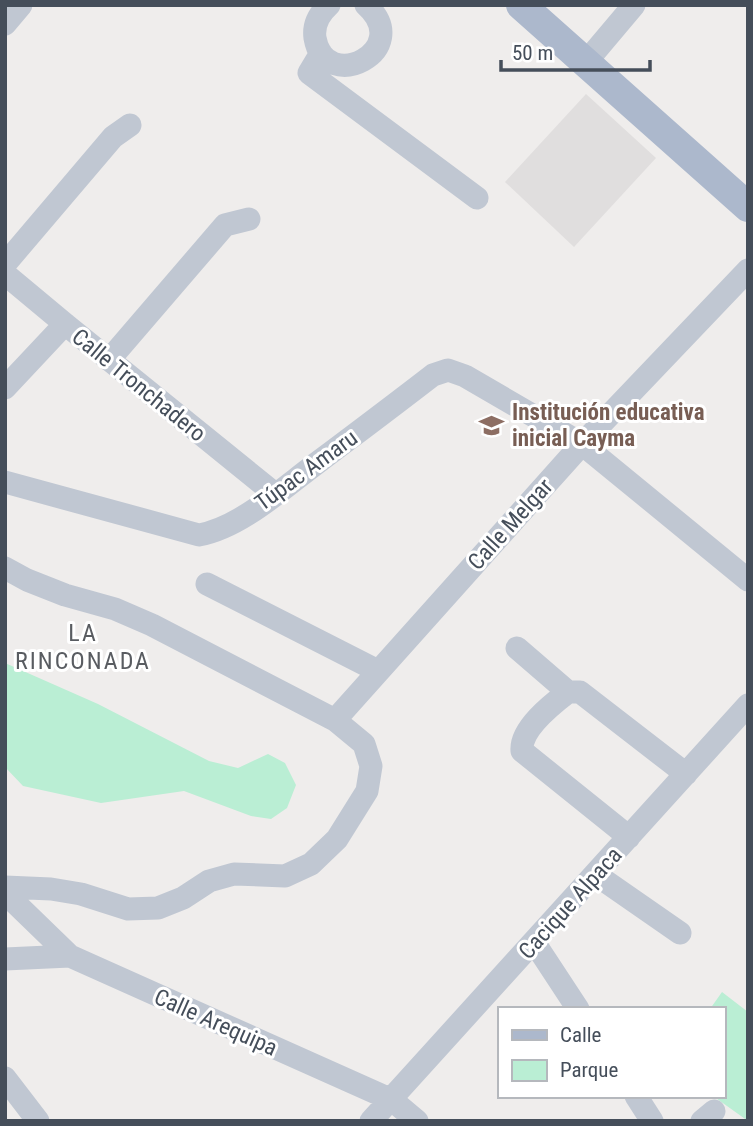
<svg xmlns="http://www.w3.org/2000/svg" width="753" height="1126" font-family="'Roboto Condensed',sans-serif">
	<rect width="100%" height="100%" fill="#efedec"/>
	<path fill="#e0dede" d="M586,94L656,158L574,247L505,182Z"/>
	<path fill="#baeed4" d="M5,663L98,704L209,761L238,768L268,754L285,763L296,785L287,808L271,819L251,816L184,791L101,803L23,786L5,767Z
		M722,992L748,1012V1121L713,1096H723V1009H710Z"/>
	<g fill="none" stroke-linecap="round" stroke-linejoin="round">
		<path stroke="#c0c7d2" stroke-width="23" d="M329,5C319,14 313,24 315,38C325,96 416,50 366,5
			M5,24L21,5
			M321,53L309,73L477,198
			M586,62L634,5
			M5,264L113,137L130,125
			M5,274L65,324L275,494
			M109,360L225,225L249,219
			M5,388L65,324
			M5,482L199,535C239,528 281,490 313,466C353,436 393,406 433,375L448,370L465,376L582,444L748,580
			M5,568L27,580L65,595L115,609L152,625L335,720L364,744L371,766L367,791L337,839L311,864L285,876L234,874L209,881L183,898L158,908L128,909L81,894L51,889L5,887
			M207,584L378,671
			M517,648L568,692
			M335,720L582,444L748,270
			M629,837L522,751C520,729 551,705 568,692H580L686,774
			M595,874L680,933
			M5,893L70,956
			M534,942L578,1009
			M5,959L70,956L392,1100L417,1121
			M5,1078L38,1121
			M636,1096L652,1121
			M371,1121L748,705
			M702,1121L714,1111"/>
		<path stroke="#acb8cc" stroke-width="30" d="M521,5L748,207"/>
	</g>
	<defs>
		<symbol id="school-bare" viewBox="-9 -9 18 18"><path d="M0-5L7-2L0 1L-7-2ZM-4 1L0 2.5L4 1V4Q0 6-4 4Z" fill="#8d6e63" stroke="#fff" stroke-width="2.5" paint-order="stroke"/></symbol>
	</defs>
	<g fill-rule="evenodd">
		<use href="#school-bare" x="474" y="408" width="35" height="35"/>
	</g>
	<g text-anchor="middle" stroke-width="6" stroke-linejoin="round" paint-order="stroke">
		<g font-size="23" fill="#454e5a" stroke="#fff">
			<text transform="translate(139 385) rotate(39)" y="8">Calle Tronchadero</text>
			<text transform="translate(306 470) rotate(-36)" y="8">Túpac Amaru</text>
			<text transform="translate(510 524) rotate(-48)" y="8">Calle Melgar</text>
			<text transform="translate(570 903) rotate(-48)" y="8">Cacique Alpaca</text>
			<text transform="translate(216 1022) rotate(24)" y="8">Calle Arequipa</text>
		</g>
		<g font-size="23" font-weight="bold" fill="#785e54" stroke="#fff" text-anchor="start">
			<text x="512" y="420">Institución educativa<tspan x="512" dy="26">inicial Cayma</tspan></text>
		</g>
		<g font-size="24" letter-spacing="2" fill="#595c61" stroke="#fff">
			<text x="83" y="641">LA<tspan x="83" dy="28">RINCONADA</tspan></text>
		</g>
	</g>
	<rect width="753" height="1126" fill="none" stroke="#454e5a" stroke-width="14"/>
	<rect x="498" y="1007" width="228" height="91" fill="#ffffff" stroke="#b5b8bd" stroke-width="2"/>
	<rect x="512" y="1030" width="35" height="10" fill="#acb8cc" stroke="#b5b8bd" stroke-width="2"/>
	<text x="560" y="1042" font-size="21" fill="#454e5a">Calle</text>
	<rect x="512" y="1060" width="35" height="21" fill="#baeed4" stroke="#b5b8bd" stroke-width="2"/>
	<text x="560" y="1077" font-size="21" fill="#454e5a">Parque</text>
	<path d="M501 60v10h149v-10" fill="none" stroke="#454e5a" stroke-width="3.5"/>
	<text x="512" y="60" font-size="21" fill="#454e5a" stroke="#ffffff" stroke-width="5" paint-order="stroke">50 m</text>
</svg>
